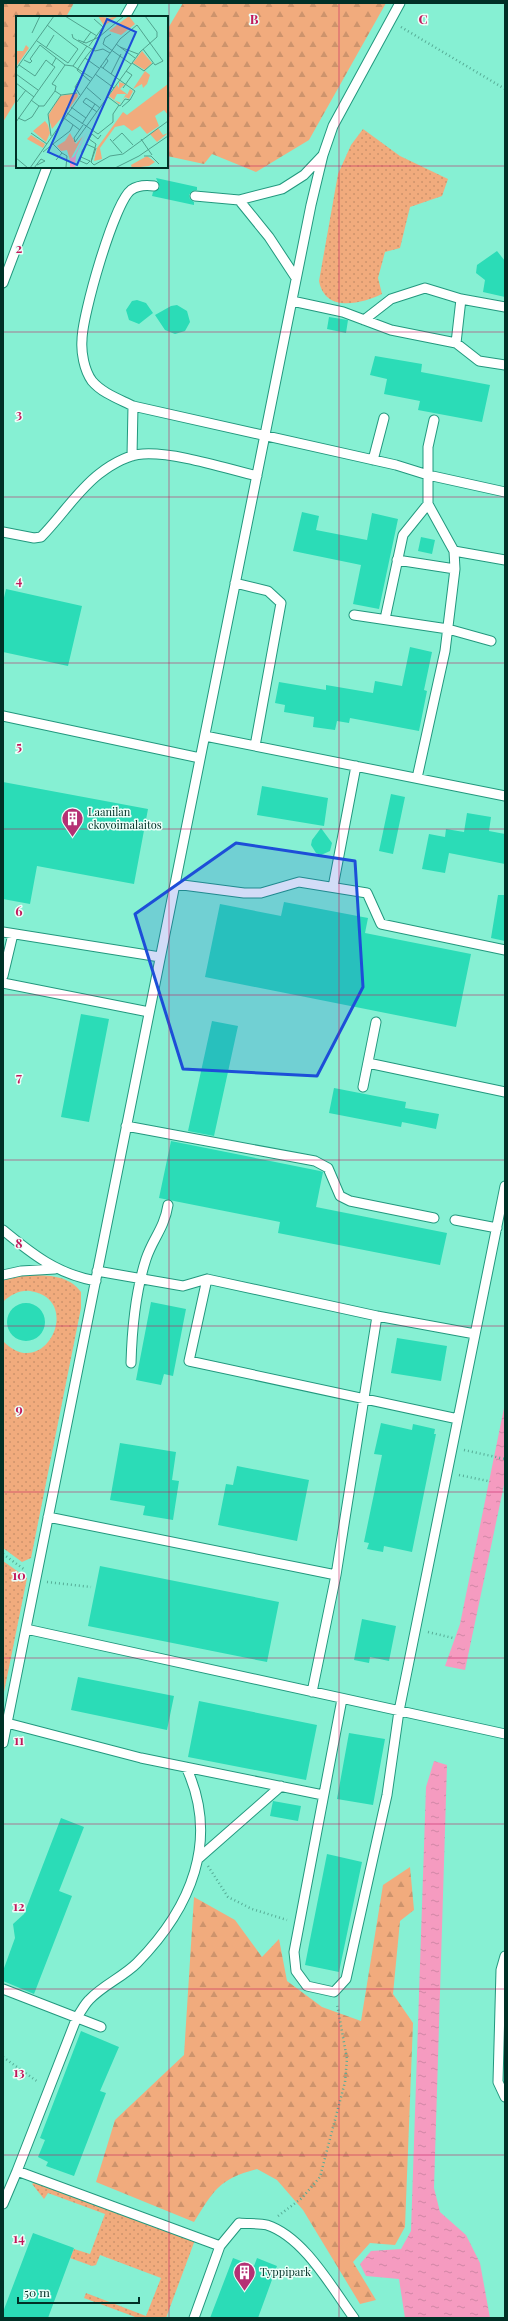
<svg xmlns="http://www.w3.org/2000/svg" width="508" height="2321" font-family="'Playfair Display',serif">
	<defs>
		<pattern id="grass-dots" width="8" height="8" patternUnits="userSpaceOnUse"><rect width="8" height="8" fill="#f1ab7d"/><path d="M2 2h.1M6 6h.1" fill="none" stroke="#cd936c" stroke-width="1.8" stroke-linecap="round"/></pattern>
		<pattern id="forest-firs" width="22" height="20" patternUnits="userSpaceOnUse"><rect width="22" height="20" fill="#f1ab7d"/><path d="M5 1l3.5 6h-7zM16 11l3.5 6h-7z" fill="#cd936c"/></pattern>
		<pattern id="water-ripples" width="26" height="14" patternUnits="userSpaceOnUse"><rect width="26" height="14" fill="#f59bc0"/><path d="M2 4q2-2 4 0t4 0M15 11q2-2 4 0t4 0" fill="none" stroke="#d086a5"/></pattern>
	</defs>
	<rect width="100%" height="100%" fill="#86f0d3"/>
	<path fill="url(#grass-dots)" d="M363,129L400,156L448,179L442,196L410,207L400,248L385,252L378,278L382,294C361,304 325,313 319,281L338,174L351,145Z
		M23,1275C43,1275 69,1274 81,1292V1308L31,1558L22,1562L3,1548V1341C44,1384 85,1299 30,1291C20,1290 10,1295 3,1302V1280Z
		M3,1561L27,1578L3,1697Z
		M37,2181L195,2240L166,2318H138L84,2298L86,2293L146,2316L161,2278L100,2255L96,2265L92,2266L70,2258L74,2249L90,2254L105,2214L48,2193L44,2199L32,2184Z"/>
	<path fill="url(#forest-firs)" d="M3,3H74L66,17H17V99L3,122Z
		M183,3H386L309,140L256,172L212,154L204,164L167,156V30Z
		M410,1867L414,1910L400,1921L393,1994L413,2023L405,2227L395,2245L370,2243L353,2262L376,2300L360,2304L303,2210L277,2180L257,2169C219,2179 214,2190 194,2222L96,2182L115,2120L184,2055L194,1897L235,1920L262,1957L279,1939L287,1981L322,2007L361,2021L383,1885Z"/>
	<path fill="url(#water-ripples)" d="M505,1403V1480L465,1670L445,1666L460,1624Z
		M434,1761L447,1765L434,2188L440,2212L466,2235L480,2263L490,2318H405L399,2279L366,2276L360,2264L371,2251L401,2249L411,2231L426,1787Z"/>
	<path fill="#2bdcb7" d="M156,178L197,187V190L192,191L189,195L190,199L194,202V205L152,196L153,192L160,187Z
		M497,251L505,261V297L483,292L485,280L476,273L477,265Z
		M137,300L146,303L153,313L139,324L129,320L126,310L132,301Z
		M177,305L187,311L190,322L185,331L175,334L165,330L155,315L171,306Z
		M329,317L348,320L346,333L327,329Z
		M375,356L422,364L421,372L490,385L482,422L418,410L420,401L384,394L387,379L370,375Z
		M302,512L319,516L316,530L367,540L372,513L398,519L379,609L353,604L361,565L293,551Z
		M421,537L435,540L432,554L418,551Z
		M6,589L82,606L68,666L3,652V602Z
		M410,647L432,652L424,690L427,691L419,731L350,718L349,723L337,721L335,730L313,727L314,717L284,712L285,705L275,703L279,682L326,690V685L373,693L375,681L402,686Z
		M3,782L148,809L134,884L37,866L30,904L3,899Z
		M262,786L328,798L324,826L257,815Z
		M391,794L405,797L393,854L379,851Z
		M467,813L491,817L489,831L505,834V864L449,853L445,873L422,869L429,834L445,837L446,829L464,832Z
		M321,828L332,843L330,851L321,855L316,853L311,845L312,840Z
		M498,895H505V941L491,938Z
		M284,902L368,918L365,933L471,954L456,1027L205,977L220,904L281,916Z
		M81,1014L109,1019L89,1122L61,1117Z
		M212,1021L238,1026L214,1136L188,1131Z
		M334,1088L406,1102L405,1108L439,1114L436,1129L402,1122L401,1127L329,1113Z
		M171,1141L320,1171L323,1172L316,1207L447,1233L440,1265L278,1233L280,1222L159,1198Z
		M151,1302L186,1309L173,1376L164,1374L161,1385L136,1380Z
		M7 1322a19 19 0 1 1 38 0a19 19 0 1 1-38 0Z
		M397,1338L447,1346L441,1381L391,1373Z
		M381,1423L412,1430L413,1424L435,1429L434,1434H436L412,1552L384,1546L383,1552L367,1549L369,1543L364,1542L382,1455L374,1454Z
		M120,1443L176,1452L172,1480L179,1481L173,1520L143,1515L145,1506L110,1500Z
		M237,1466L309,1480L297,1541L218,1525L226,1484L233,1485Z
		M100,1566L279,1602L267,1662L88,1626Z
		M362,1619L396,1626L389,1661L370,1657L369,1663L354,1660Z
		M78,1677L174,1696L167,1730L71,1710Z
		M199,1701L317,1725L306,1780L188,1757Z
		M349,1733L385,1739L373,1805L337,1799Z
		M273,1801L301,1806L298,1821L270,1816Z
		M61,1818L84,1827L59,1891L72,1896L34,1994L3,1981V1971L15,1938L13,1924L24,1914Z
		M327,1854L362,1862L339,1972L305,1965Z
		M81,2031L119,2047L100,2091L106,2093L74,2176L46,2166L48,2162L38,2157L45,2140L40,2138Z
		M33,2233L74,2248L48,2318H3V2312Z
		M233,2258L254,2266L257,2258L277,2266L258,2318H210Z"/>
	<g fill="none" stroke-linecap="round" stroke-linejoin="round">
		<defs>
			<path id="service" d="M125,17L133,3
				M154,186C147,185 138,185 131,190C114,203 82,316 82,340C81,352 84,370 92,381C102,393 119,399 133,406L396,465L428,475L505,492
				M195,196L239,200L282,189L304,175L322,156
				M239,200L269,237L296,278
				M3,283L47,167
				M292,301L343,312L391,330L456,343L479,361L505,365
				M364,320L391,299L425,288L461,299L505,307
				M456,343L461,299
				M132,456L133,406
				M373,460L384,418
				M3,532L34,538L41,537C61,517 77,491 99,474C112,464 127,455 143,454C175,452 224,468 257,476
				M454,551L505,560
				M397,560L455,569
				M235,583L268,591L281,603L255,746
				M354,615L448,629L491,641
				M385,619L403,535L428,504
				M3,716L200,758
				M205,736L505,796
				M417,778L445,651L455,569L454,551L428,504V447L434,420
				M175,884L244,893H261L299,882L367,893L381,924L505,950
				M333,887L356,766
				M3,932L160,957
				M3,976L13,934
				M3,983L149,1012
				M368,1063L505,1092
				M363,1087L376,1022
				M126,1126L315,1161L328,1168L340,1196L350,1201L434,1218
				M455,1220L497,1228
				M3,1230C32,1254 57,1274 96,1281
				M97,1271L183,1286L207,1279
				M3,1275L21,1271L55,1269
				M377,1316L207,1279L189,1361L458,1419
				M131,1363C132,1328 135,1293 146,1259C153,1238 164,1229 168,1205
				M48,1517L336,1575
				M26,1629L505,1734
				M312,1692L336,1575L377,1316L475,1334
				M342,1699L294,1952L296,1971L307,1986L334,1992L346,1979L387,1795L399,1711L505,1186
				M7,1723L141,1758L323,1795
				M3,1743L311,205L323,155L333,126L400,3
				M199,1858L281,1786
				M505,1956L501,1970L498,2082L505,2097
				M3,1989L101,2027
				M17,2171L77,2017C81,2012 84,2005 89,2000C103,1985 123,1977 137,1963C191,1908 220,1840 186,1767
				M3,2204L17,2171L220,2246L194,2318
				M220,2246L239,2223C248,2224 259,2223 267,2225C304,2237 332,2288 354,2318"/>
		</defs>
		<use href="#service" stroke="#22987e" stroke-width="11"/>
		<path stroke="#56ac96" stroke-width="2.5" stroke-dasharray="1 3" stroke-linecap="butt" d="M401,27L505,89
			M464,1450L505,1459
			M459,1475L488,1481
			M3,1554L25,1570
			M47,1582L91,1587
			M428,1632L453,1638
			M208,1866L228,1897L252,1909L287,1920
			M3,2057L38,2082
			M278,2216L302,2198L320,2177L331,2135L345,2082L347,2059L337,2004"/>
		<use href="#service" stroke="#fff" stroke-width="9"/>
	</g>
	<path fill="#1d4ed8" fill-opacity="0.2" stroke="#1d4ed8" stroke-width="3" stroke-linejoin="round" d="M236,843L355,861L363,987L317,1076L183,1069L135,914Z"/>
	<path fill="none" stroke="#c2185b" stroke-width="1" stroke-opacity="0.55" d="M169,3V2318M339,3V2318M3,166H17M167,166H505M3,332H505M3,497H505M3,663H505M3,829H505M3,995H505M3,1160H505M3,1326H505M3,1492H505M3,1658H505M3,1824H505M3,1989H505M3,2155H505"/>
	<defs>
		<symbol id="building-pin" viewBox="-11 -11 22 30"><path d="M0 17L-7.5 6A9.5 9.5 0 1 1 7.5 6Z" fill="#b53074" stroke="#ecfff9"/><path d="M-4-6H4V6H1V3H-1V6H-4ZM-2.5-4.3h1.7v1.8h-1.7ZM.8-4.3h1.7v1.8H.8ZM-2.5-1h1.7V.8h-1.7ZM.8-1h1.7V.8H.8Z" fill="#fff"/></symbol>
	</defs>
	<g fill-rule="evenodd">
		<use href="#building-pin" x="60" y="806" width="25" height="34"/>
		<use href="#building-pin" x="232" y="2260" width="25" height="34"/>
	</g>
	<g text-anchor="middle" stroke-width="3" stroke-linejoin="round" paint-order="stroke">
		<g font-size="11" fill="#003026" stroke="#ecfff9" text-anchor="start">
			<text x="88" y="816">Laanilan<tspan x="88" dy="13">ekovoimalaitos</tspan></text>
			<text x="260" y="2276">Typpipark</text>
		</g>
	</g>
	<g transform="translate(16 16)">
		<rect width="152" height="152" fill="#86f0d3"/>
		<path d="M126,35L136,47L129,54L117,47ZM129,55L134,59L131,68L127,72L126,68L117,73ZM103,66L109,68L104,73L111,78L110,81L114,73L117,75L113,83L109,81L106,85L110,78H101L98,84L105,87L103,88L93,80L101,69L103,72ZM61,77L62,80L53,93L50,89L52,94L36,113L32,100L44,80ZM131,140L139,146L133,150L116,152L115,149Z" fill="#f1ab7d"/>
		<path d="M82,0L92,2L102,0L88,10ZM113,0L119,8L105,19L93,15ZM10,29L13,32L0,51V35H7ZM152,68V99L148,94L139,100L143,110L131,118L124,110L116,115L108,109L99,111L84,132L86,143L78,145L81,132L107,96L111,99ZM29,105L32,109L34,117L30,126L17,115ZM142,112L147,119L152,117L141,126L134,118ZM54,117L60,128L67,120L54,144L51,134L45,135L41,130L49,125ZM15,119L29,128L27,132L11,123Z" fill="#f1ab7d"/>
		<path d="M71,115L60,139L59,151L54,152V142L58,141Z" fill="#f59bc0"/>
		<path fill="none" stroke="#50a38e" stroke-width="1" d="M49,0L81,20M16,17L24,0M56,18L57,22L79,35L87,33L94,37M95,18L89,22L87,28L115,48M62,24L70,27L83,21L108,0M21,25L52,47L62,33L31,9M67,27L75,16M81,27L69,42L83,52M100,28L119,42M71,30L57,50L76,62M73,30L87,11L78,3M104,31L122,38M30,32L38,19M69,42L61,54L74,65M8,44L14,47L16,45L14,43L24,29L49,49L57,50M116,47L128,55L137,47M3,49L19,60L30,44L36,49M84,50L119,75L114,84L106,91M87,52L92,45L90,42M0,53L38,0M0,58L22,74M79,58L98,72M95,58L105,38M0,67L18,81M70,71L85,84M107,72L116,59L110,55M39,75L45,79L61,77M64,79L59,71L67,58M92,81L104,90M15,84L23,90H28L39,75L40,70L36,68L49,49M0,87L10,74M79,88L70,82L67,86L81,96M104,90L109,83L114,84M55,91L70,102M51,97L82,118L97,106V98L103,89M2,102L9,105L16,101L23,90M48,102L64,114M0,106L39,51L36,49L40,42M66,108L79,88L84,92M15,117L31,128M85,119L82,123L76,118L73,123L80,128L75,146L78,149L94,140L107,138L152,105M35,120L32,98L45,79M94,123L106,137M125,123L136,139M97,125L106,117L117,129M59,126L124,36L141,21V16L129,0M59,126L58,122L67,109M37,128L54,115L57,109M27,136L37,128L46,137L40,144M46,137L51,140L50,151M128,140H135L143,148M65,141L74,145L71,148L64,145V144L65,141L66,136V135L68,132L70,128L79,132M0,142L12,152M75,146L80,132M14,152L104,23L121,9L147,45L139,49L127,33M18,152L25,143L29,145L21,149M99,152L123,140L152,120"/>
		<path fill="#1d4ed8" fill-opacity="0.15" stroke="#1d4ed8" stroke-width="2" d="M91,3L120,16L61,149L32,136Z"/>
		<rect width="152" height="152" fill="none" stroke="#003026" stroke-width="2"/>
	</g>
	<g font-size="13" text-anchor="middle" font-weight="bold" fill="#c2185b" stroke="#ecfff9" stroke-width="3" stroke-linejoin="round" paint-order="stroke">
		<text x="254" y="24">B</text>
		<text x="423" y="24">C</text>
		<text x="19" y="253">2</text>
		<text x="19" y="419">3</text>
		<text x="19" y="585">4</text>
		<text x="19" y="751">5</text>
		<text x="19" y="916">6</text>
		<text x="19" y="1082">7</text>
		<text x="19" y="1248">8</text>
		<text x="19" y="1414">9</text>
		<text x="19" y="1580">10</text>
		<text x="19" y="1745">11</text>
		<text x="19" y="1911">12</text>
		<text x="19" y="2077">13</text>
		<text x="19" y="2243">14</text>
	</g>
	<rect width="508" height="2321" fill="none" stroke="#003026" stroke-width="8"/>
	<path d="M18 2297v6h121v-6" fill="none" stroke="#003026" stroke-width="2"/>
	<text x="24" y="2297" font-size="12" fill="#003026" stroke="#ecfff9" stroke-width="3" paint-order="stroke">50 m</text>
</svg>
